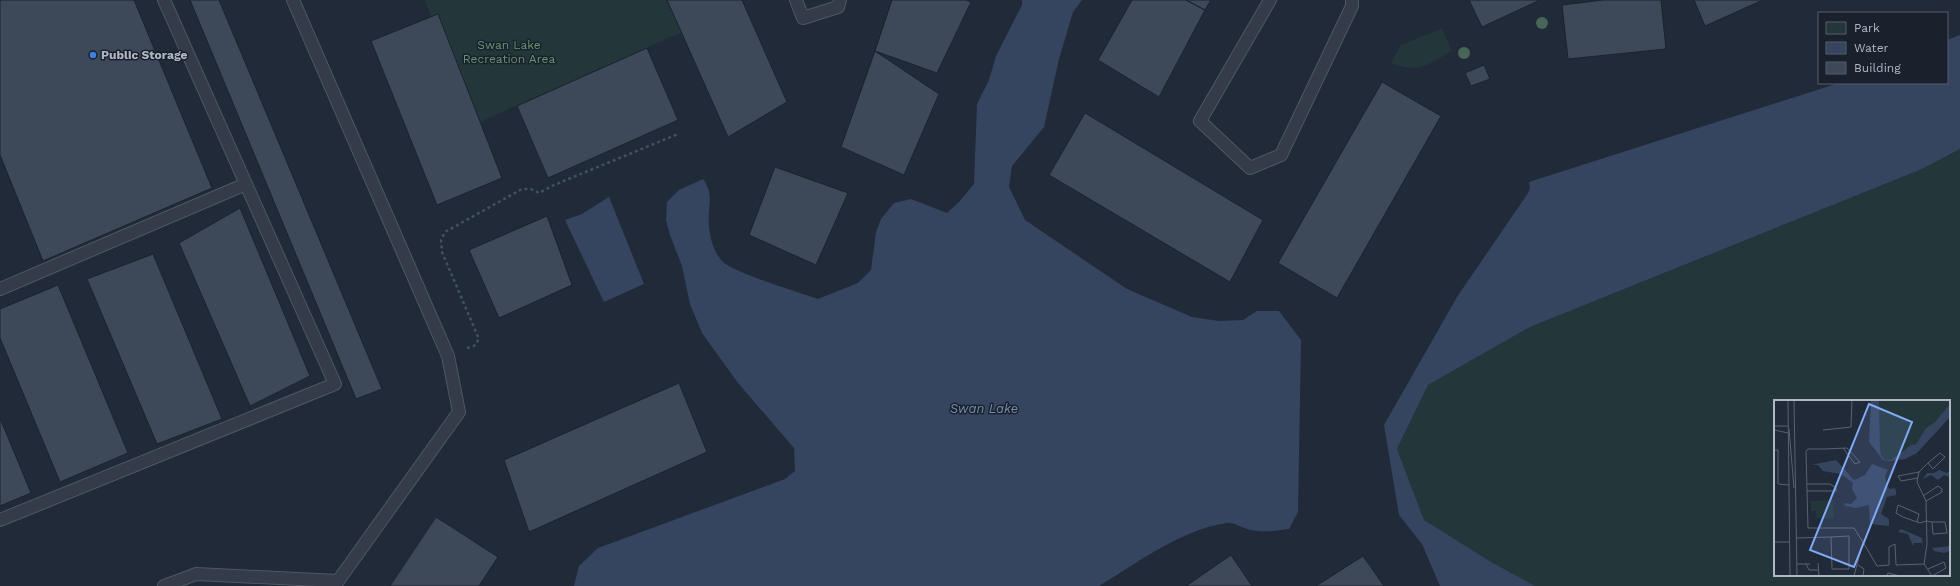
<svg xmlns="http://www.w3.org/2000/svg" width="1960" height="586" font-family="'Work Sans',sans-serif">
	<rect width="100%" height="100%" fill="#212a38"/>
	<path fill="#233639" fill-rule="evenodd" d="M424,0H667L682,32L480,122Z
		M1442,28L1452,51C1426,65 1421,74 1391,63L1401,45Z
		M1960,149V586H1535L1493,563L1424,520L1397,449L1428,385L1530,327L1922,169ZM1775,401H1949V575H1775Z"/>
	<path fill="#354560" d="M1022,0H1082L1073,12L1059,59L1044,127L1012,166L1009,187L1025,220L1127,289L1192,317L1219,321L1243,320L1257,311H1279L1301,340L1298,512L1289,529C1275,531 1261,533 1247,529C1240,527 1233,522 1227,523C1182,529 1137,563 1099,586H574L579,566L598,548L785,479L795,471L794,448L738,383L702,333L690,304L682,266L670,235L666,220L667,202L679,190L703,179C715,196 707,207 709,226C710,238 713,250 721,260C730,272 801,293 818,299L858,283L871,270L876,232L881,219L894,203L911,199L947,213L959,202L974,184L977,104L989,80L996,56L1022,5Z
		M1960,35V149L1922,169L1530,327L1428,385L1397,449L1424,520L1493,563L1535,586H1440L1422,544L1399,515L1384,425L1457,297L1528,193L1530,188L1529,182L1839,83H1947V40Z
		M609,197L644,284L604,302L565,220L582,214Z"/>
	<path fill="#3d4858" stroke="#1c232f" d="M0,0H134L212,188L43,261L0,155Z
		M190,0H219L382,389L356,399Z
		M667,0H742L787,102L728,137Z
		M892,0H966L971,2L937,73L875,51Z
		M1132,0H1186L1205,10L1159,97L1098,60Z
		M1186,0H1211L1205,10Z
		M1469,0H1540L1482,27Z
		M1603,0H1661L1666,49L1568,59L1562,5Z
		M1694,0H1763L1705,26Z
		M438,14L502,178L437,205L371,41Z
		M647,48L678,120L548,178L517,106Z
		M875,51L939,94L904,175L841,147Z
		M1484,65L1490,79L1471,86L1465,73Z
		M1382,82L1441,116L1337,298L1278,263Z
		M1085,113L1263,220L1230,282L1049,175Z
		M775,167L848,193L816,265L749,235Z
		M240,208L310,376L250,406L179,243Z
		M547,216L572,285L499,318L469,250Z
		M153,254L222,419L157,444L87,279Z
		M58,285L128,453L60,482L0,338V309Z
		M679,383L707,452L529,532L504,460Z
		M0,418L31,493L0,506Z
		M436,517L498,557L479,586H390Z
		M1231,555L1252,586H1186Z
		M1363,556L1384,586H1316Z"/>
	<g fill="none" stroke-linecap="round" stroke-linejoin="round">
		<defs>
			<path id="service" d="M293,0L448,356L459,412L338,581
				M796,0L803,18L838,7L840,0
				M1270,0L1200,121L1250,168L1281,155L1352,6V0
				M0,289L246,184
				M0,520L335,384L164,0
				M164,586L196,574L338,581L334,586"/>
		</defs>
		<use href="#service" stroke="#4f5763" stroke-width="14"/>
		<path stroke="#405357" stroke-width="2.5" stroke-dasharray="3 3" stroke-linecap="butt" d="M467,348L474,346L479,339L442,252L441,240L445,232L522,189H531L539,193L554,185L678,134"/>
		<use href="#service" stroke="#343c49" stroke-width="12"/>
	</g>
	<g fill="#476558">
		<circle cx="1542" cy="23" r="6"/>
		<circle cx="1464" cy="53" r="6"/>
	</g>
	<circle fill="#3f7fe0" stroke="#1a212d" stroke-width="1.5" cx="93" cy="55" r="4"/>
	<g text-anchor="middle" stroke-width="3" stroke-linejoin="round" paint-order="stroke">
		<g font-size="12" fill="#669673" stroke="#1a212d">
			<text x="509" y="49">Swan Lake<tspan x="509" dy="14">Recreation Area</tspan></text>
		</g>
		<g font-size="12" font-weight="bold" fill="#afb7c5" stroke="#1a212d" text-anchor="start">
			<text x="101" y="59">Public Storage</text>
		</g>
		<g font-size="13" font-style="italic" fill="#778cae" stroke="#1a212d">
			<text x="984" y="413">Swan Lake</text>
		</g>
	</g>
	<g transform="translate(1774 400)">
		<rect width="176" height="176" fill="#212a38"/>
		<path d="M105,0H176V4L161,22L152,28L142,44L137,45L117,60H111L107,55L106,46ZM59,100L60,118H42V111H37V101Z" fill="#233639"/>
		<path d="M97,0H105L106,46L107,55L111,60H117L137,45L142,44L152,28L161,22L176,4V17L143,53L131,59L116,61L109,60L95,42ZM62,60L80,80L91,75L98,64L114,70L111,76L113,86L116,89L121,88L122,92V95L113,97L107,114L115,119V126L96,124L95,105L82,108L71,106L70,103L77,104L83,98L78,89L79,83L67,74L49,71L44,65H37ZM165,70L173,73L176,70V77L170,75L164,80L157,75L149,79L153,73H160ZM127,129L148,138L149,147L148,143H140L139,146L134,134L124,132ZM176,146V151L170,153L160,151L158,148Z" fill="#354560"/>
		<path fill="none" stroke="#5a6270" stroke-width="1" d="M14,0L16,176M20,0L23,176M0,26H14M15,29L20,88M0,30L14,33M49,30L77,27L78,0M69,48L81,64L86,62L73,48L50,49H34L32,51L34,128H80L89,142M0,50H4V84L15,85M144,78L127,81L124,76L145,72M33,84H56L62,88V91H33M149,96L164,86L168,89V92L152,101M143,122L145,114L124,105L122,113L129,117L143,122L146,123L152,121L158,122H171L173,133L159,134L158,122M22,138L57,137L75,136V169H58L57,137M0,142H15M44,163L45,176M23,164H36M32,164L35,170H45M150,164L158,176M84,165L90,169L89,176M154,169L170,162L172,168L158,176M80,176L89,142L103,166L115,165V147L121,144L122,165L150,164L153,144L152,101L143,82L145,72L154,63L166,53L171,57L159,69L154,63M113,176L114,173L126,176"/>
		<path fill="#82abf7" fill-opacity="0.15" stroke="#82abf7" stroke-width="2" d="M95,4L138,22L80,167L36,150Z"/>
		<rect width="176" height="176" fill="none" stroke="#afb7c5" stroke-width="2"/>
	</g>
	<rect x="1818" y="12" width="130" height="72" fill="#1a212d" stroke="#565d6a"/>
	<rect x="1826" y="22" width="20" height="12" fill="#233639" stroke="#565d6a"/>
	<text x="1854" y="32" font-size="12" fill="#afb7c5">Park</text>
	<rect x="1826" y="42" width="20" height="12" fill="#354560" stroke="#565d6a"/>
	<text x="1854" y="52" font-size="12" fill="#afb7c5">Water</text>
	<rect x="1826" y="62" width="20" height="12" fill="#3d4858" stroke="#565d6a"/>
	<text x="1854" y="72" font-size="12" fill="#afb7c5">Building</text>
</svg>
